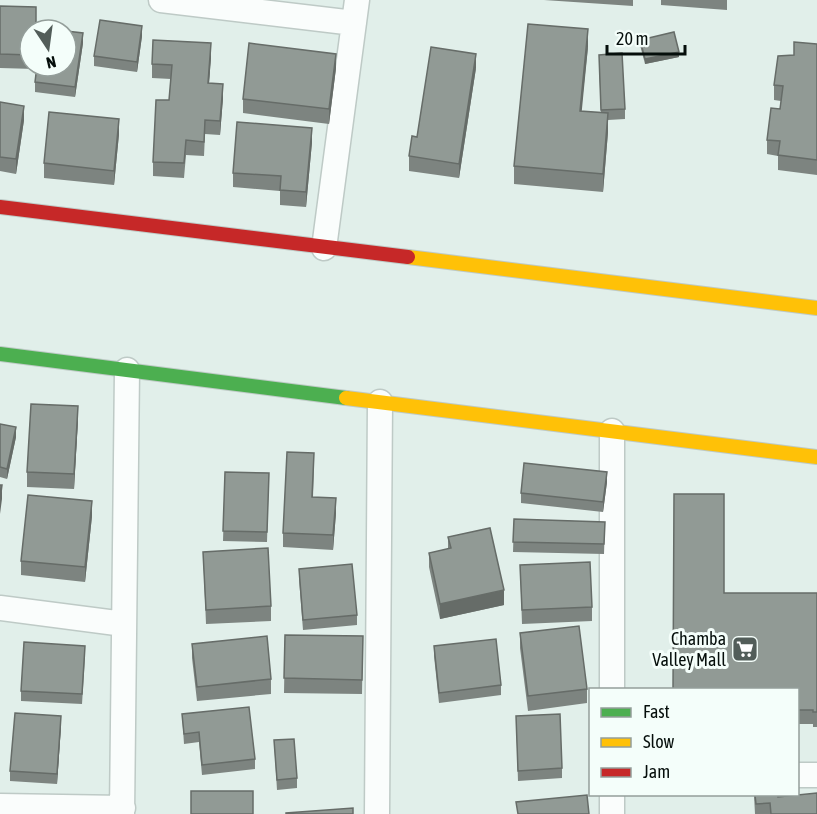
<svg xmlns="http://www.w3.org/2000/svg" width="817" height="814" font-family="'Asap Condensed',sans-serif">
	<rect width="100%" height="100%" fill="#e1efea"/>
	<g fill="none" stroke-linecap="round" stroke-linejoin="round">
		<defs>
			<path id="street" d="M161,0L354,23
				M324,248L357,0
				M612,431V690
				M0,608L124,624
				M798,775H817
				M0,806L123,808
				M122,814L127,370
				M377,814L380,402
				M612,814V794"/>
			<path id="fast" d="M0,354L346,398"/>
			<path id="slow" d="M408,257L817,308
				M346,398L817,457"/>
			<path id="jam" d="M0,207L408,257"/>
		</defs>
		<use href="#street" stroke="#becac6" stroke-width="27"/>
		<use href="#fast" stroke="#becac6" stroke-width="16"/>
		<use href="#slow" stroke="#becac6" stroke-width="16"/>
		<use href="#jam" stroke="#becac6" stroke-width="16"/>
		<use href="#street" stroke="#fafdfc" stroke-width="24"/>
		<use href="#fast" stroke="#4caf50" stroke-width="14"/>
		<use href="#slow" stroke="#ffc107" stroke-width="14"/>
		<use href="#jam" stroke="#c62828" stroke-width="14"/>
	</g>
	<path fill="#7d8480" d="M544,0H633V6Z
		M661,0H727V10L661,5Z
		M0,6L36,7V30H30V66H35V69L0,68Z
		M142,36L137,72L94,66V56Z
		M640,40L679,57L645,64L640,45Z
		M83,43L75,97L35,92V82Z
		M817,44V175L778,170V156L767,154V140L780,109L781,101L774,100V85L794,55Z
		M588,47L581,111L601,113L599,65L625,109V119L608,120V132L603,192L514,184V166Z
		M211,57L209,83L223,98L220,135L205,134L204,156L186,155L184,178L153,176V162L169,100L171,79L152,78V64Z
		M336,68L329,124L243,113V99Z
		M476,68L459,178L409,171V156Z
		M0,102L24,120L16,174L0,171Z
		M119,134L114,185L44,178V163Z
		M312,142L306,207L280,205V191L233,187V173Z
		M78,420L74,489L27,487V472Z
		M0,424L16,437L7,479L0,477Z
		M314,467L313,497L336,513L333,550L283,547V533Z
		M225,472L269,473L267,542L223,541Z
		M607,482L603,512L521,503V493Z
		M92,516L85,582L21,575V561Z
		M514,519L605,522L604,554L513,552Z
		M448,537L504,605L440,619L429,567V553L448,549Z
		M203,552L271,606V621L206,624Z
		M520,565L592,607V621L522,624Z
		M299,569L357,615V625L303,630L299,579Z
		M724,593H817V727H813V724H798V690H673Z
		M520,633L587,689V703L528,711L520,648Z
		M285,635L363,636L362,694L284,693Z
		M192,644L271,679V694L197,701L192,658Z
		M434,646L501,685V695L439,703L434,656Z
		M85,656L82,704L21,701V691Z
		M182,714L255,759V769L202,775L199,742L184,744Z
		M516,716L562,768V778L518,781Z
		M61,726L57,784L10,781V771Z
		M274,740L297,778V788L277,790Z
		M754,795H778V797L817,814H755Z"/>
	<path fill="#666c68" d="M142,26V36L137,72V62Z
		M588,29V47L580,129V111Z
		M83,33V43L75,97V87Z
		M211,43V57L208,97V83Z
		M679,52V57L645,64V59Z
		M336,54V68L329,124V109Z
		M476,54V68L459,178V164Z
		M223,84V98L220,135V121Z
		M24,106V120L16,174V159Z
		M608,113V132L603,192V174Z
		M119,119V134L114,185V171Z
		M312,128V142L306,207V192Z
		M78,406V420L74,489V474Z
		M16,427V437L7,479V469Z
		M607,472V482L603,512V502Z
		M2,485V499L0,514V500Z
		M336,498V513L333,550V535Z
		M92,501V516L85,582V567Z
		M504,590V605L440,619V604Z
		M61,716V726L57,784V774Z"/>
	<path fill="#919a95" stroke="#666c68" stroke-width="1.5" d="M0,6L36,7V30H30V55L0,54Z
		M100,20L142,26L137,62L94,56Z
		M528,24L588,29L580,111L608,113L603,174L514,166Z
		M43,28L60,30H42Z
		M66,31L83,33L75,87L35,82L37,66H66Z
		M674,32L679,52L645,59L640,40Z
		M153,40L211,43L208,83L223,84L220,121L205,120L204,142L186,140L184,163L153,162L156,100H169L172,65L152,64Z
		M794,42L817,44V160L778,155L780,141L767,140L771,108L780,109L783,86L774,85L778,56L794,55Z
		M249,43L336,54L329,109L243,99Z
		M431,47L476,54L459,164L409,156L412,136L417,137Z
		M622,53L625,109L601,110L599,55Z
		M0,102L24,106L16,159L0,157Z
		M49,112L119,119L114,171L44,163Z
		M237,122L312,128L306,192L280,190L281,176L233,173Z
		M31,404L78,406L74,474L27,472Z
		M0,424L16,427L7,469L0,467Z
		M287,452L314,453L312,497L336,498L333,535L283,533Z
		M524,463L607,472L603,502L521,493Z
		M225,472L269,473L267,532L223,531Z
		M0,485H2L0,500Z
		M674,494H724V593H817V712H813V710H798V690H673Z
		M28,495L92,501L85,567L21,561Z
		M514,519L605,522L604,544L513,542Z
		M490,528L504,590L440,604L429,553L451,548L448,537Z
		M268,548L271,606L206,610L203,552Z
		M590,562L592,607L522,610L520,565Z
		M352,564L357,615L303,620L299,569Z
		M579,626L587,689L528,696L520,633Z
		M285,635L363,636L362,680L284,678Z
		M267,636L271,679L197,687L192,644Z
		M496,639L501,685L439,693L434,646Z
		M24,642L85,646L82,694L21,691Z
		M249,707L255,759L202,765L199,732L184,734L182,714Z
		M15,713L61,716L57,774L10,771Z
		M560,714L562,768L518,771L516,716Z
		M294,739L297,778L277,780L274,740Z
		M191,791H253V814H191Z
		M817,793V814H771L770,803L756,804L755,795H778V797Z
		M587,795L589,814H518L516,802Z
		M353,808V814H286V813Z"/>
	<defs>
		<symbol id="supermarket-square" viewBox="-11 -11 22 22"><rect x="-9" y="-9" width="18" height="18" rx="4" fill="#525d59" stroke="#f4fefa"/><path d="M-6-5.5h2.5l.6 2H6L4.5 2H-2.5L-4.4-4H-6ZM-1.5 3.2a1.3 1.3 0 1 0 .1 0ZM3 3.2a1.3 1.3 0 1 0 .1 0Z" fill="#fff"/></symbol>
	</defs>
	<g fill-rule="evenodd">
		<use href="#supermarket-square" x="730" y="634" width="30" height="30"/>
	</g>
	<g text-anchor="middle" stroke-width="6" stroke-linejoin="round" paint-order="stroke">
		<g font-size="18" fill="#050e0b" stroke="#f4fefa" text-anchor="end">
			<text x="726" y="645">Chamba<tspan x="726" dy="21">Valley Mall</tspan></text>
		</g>
	</g>
	<rect x="589" y="688" width="210" height="108" fill="#f4fefa" stroke="#949e9a" stroke-width="1.5"/>
	<rect x="601" y="708" width="30" height="9" fill="#4caf50" stroke="#949e9a" stroke-width="1.5"/>
	<text x="643" y="718" font-size="18" fill="#050e0b">Fast</text>
	<rect x="601" y="738" width="30" height="9" fill="#ffc107" stroke="#949e9a" stroke-width="1.5"/>
	<text x="643" y="748" font-size="18" fill="#050e0b">Slow</text>
	<rect x="601" y="768" width="30" height="9" fill="#c62828" stroke="#949e9a" stroke-width="1.5"/>
	<text x="643" y="778" font-size="18" fill="#050e0b">Jam</text>
	<g transform="translate(48 48) rotate(167)"><circle r="28" fill="#f4fefa" stroke="#949e9a" stroke-width="1.5"/>
	<path d="M0-4.5L10 22L0 15L-10 22Z" fill="#525d59"/>
	<text y="-9" font-size="16" font-weight="bold" text-anchor="middle" fill="#050e0b">N</text>
	</g>
	<path d="M607 45v9h78v-9" fill="none" stroke="#050e0b" stroke-width="3"/>
	<text x="616" y="45" font-size="18" fill="#050e0b" stroke="#f4fefa" stroke-width="4.5" paint-order="stroke">20 m</text>
</svg>
